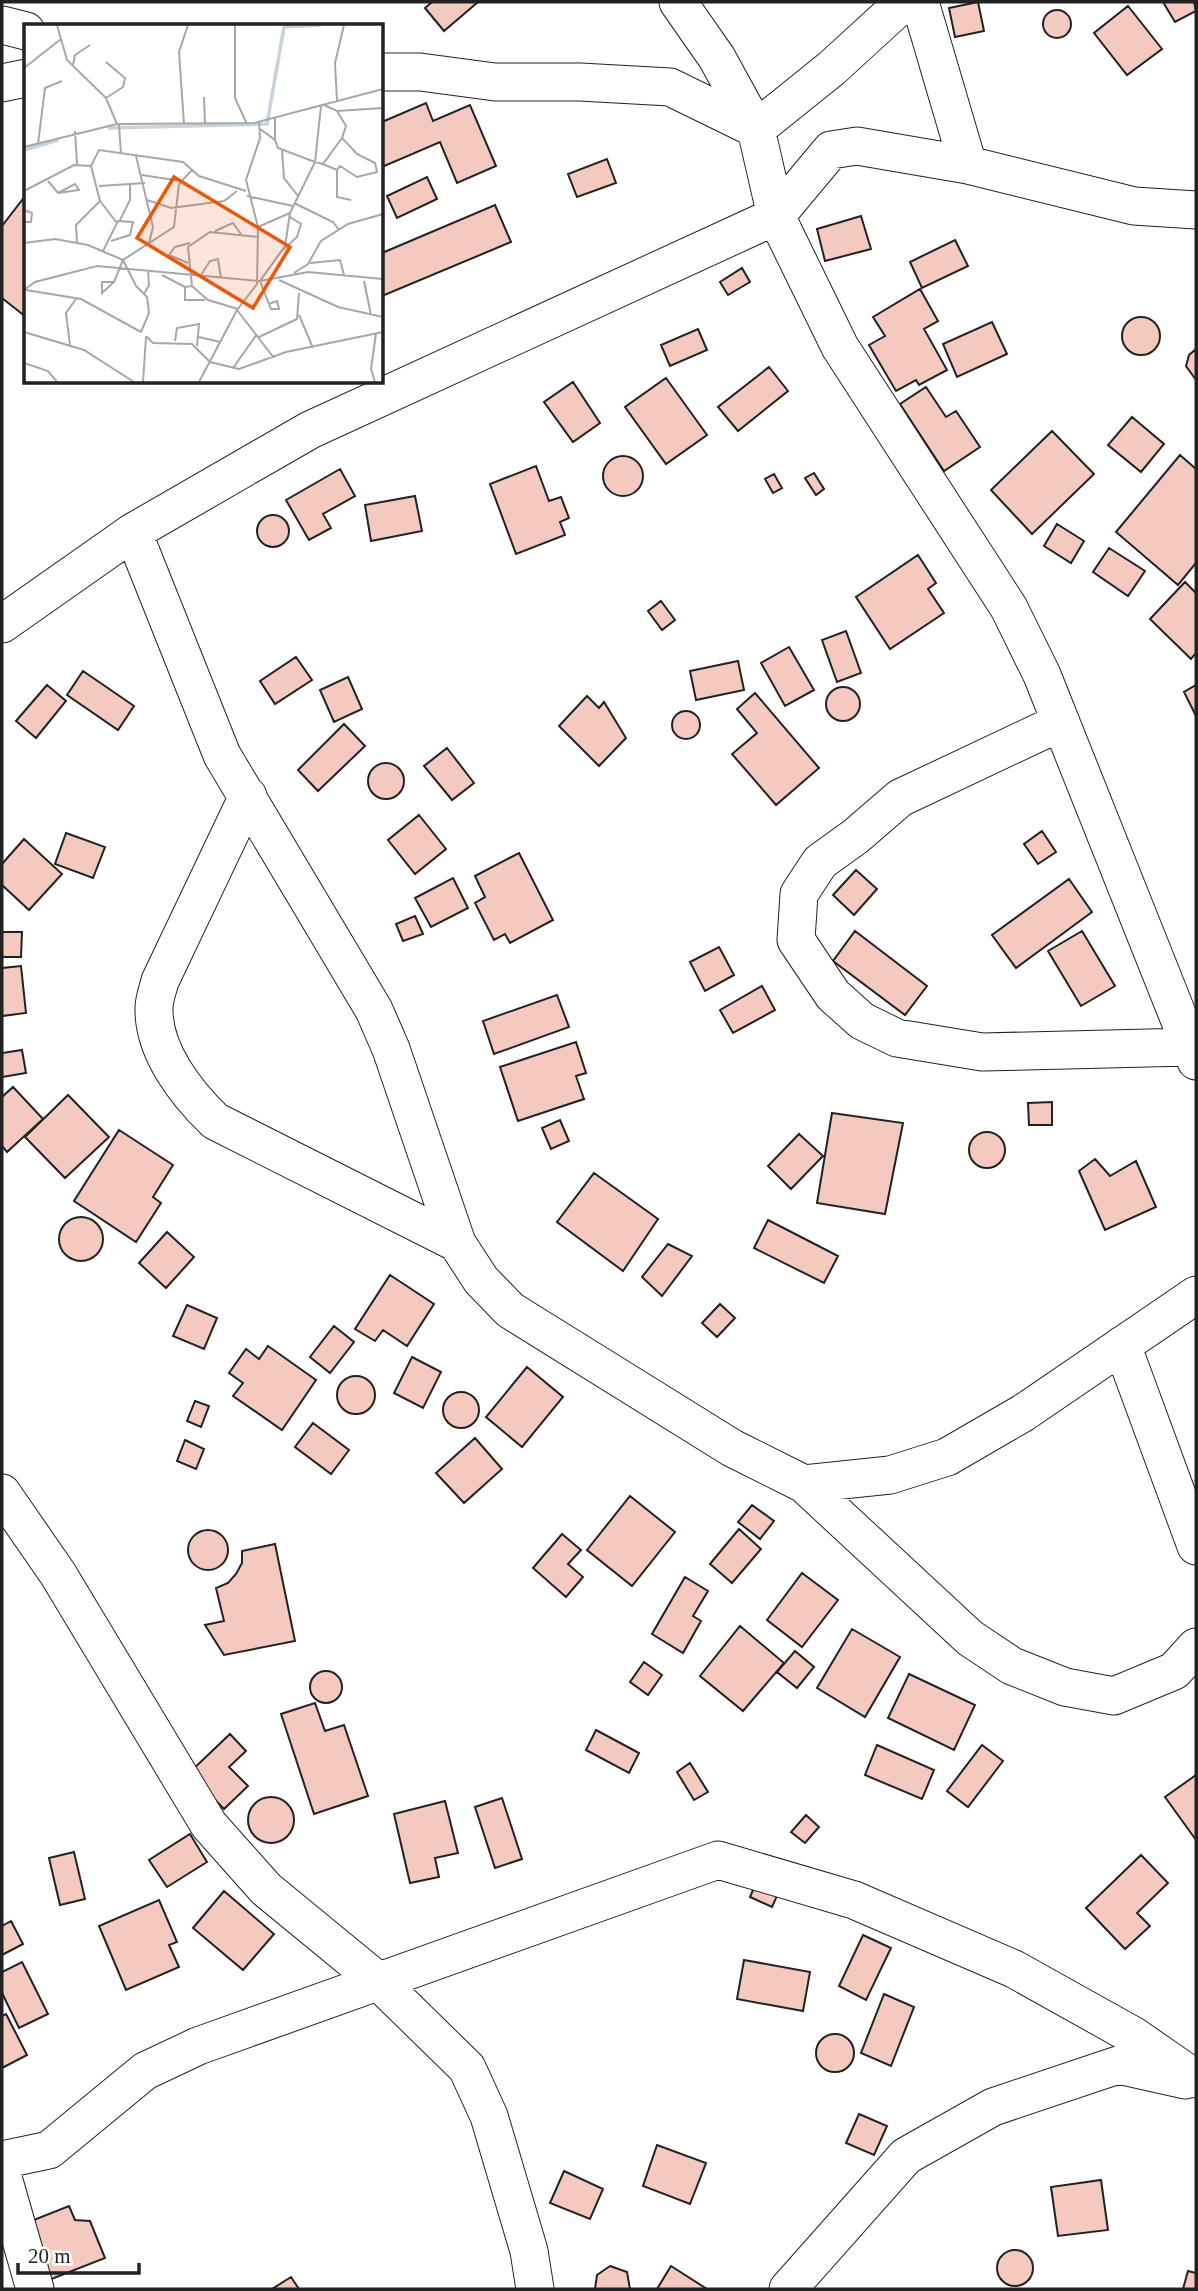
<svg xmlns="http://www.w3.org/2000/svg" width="1198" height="2291" font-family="Georgia,serif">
	<rect width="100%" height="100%" fill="#fff"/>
	<path fill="#f3c9c0" stroke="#222" stroke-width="2" d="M432,2H478L444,31L425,8Z
		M978,2L984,31L955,37L949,8Z
		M1163,2H1194L1196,11L1175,22Z
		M1128,6L1162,49L1127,75L1094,33Z
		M1043 24a14 14 0 1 1 28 0a14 14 0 1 1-28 0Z
		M426,103L433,121L470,105L496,166L457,183L440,142L382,167V122Z
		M607,159L616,183L577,197L568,174Z
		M427,177L437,199L397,218L387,196Z
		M26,195V317L2,298V226Z
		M495,205L511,242L382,296V253Z
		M861,216L871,249L825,261L817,229Z
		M955,240L968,266L922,288L910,262Z
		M742,268L750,282L728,295L720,282Z
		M920,289L938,321L924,329L947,370L919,385L916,380L896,391L869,345L885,336L873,317Z
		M1122 336a19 19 0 1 1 38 0a19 19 0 1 1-38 0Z
		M992,322L1007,354L957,377L943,344Z
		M698,329L707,350L670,366L661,345Z
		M1196,349V380L1186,366L1189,355Z
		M769,367L788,391L738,431L718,407Z
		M666,378L707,435L666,464L625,407Z
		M573,382L600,423L573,442L544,402Z
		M926,387L946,417L956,411L980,447L944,471L900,404Z
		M1132,417L1164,444L1141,472L1108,445Z
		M1052,431L1094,474L1032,534L991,490Z
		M1180,455L1196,469V563L1178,585L1116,532Z
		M603 476a20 20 0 1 1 40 0a20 20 0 1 1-40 0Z
		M536,466L549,501L561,497L569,518L560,522L565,535L516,554L490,484Z
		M340,469L355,496L323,514L331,528L309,540L286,500Z
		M814,473L824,489L816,495L805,478Z
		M774,474L782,488L773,493L765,479Z
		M415,496L422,531L371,541L365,505Z
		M257 531a16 16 0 1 1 32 0a16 16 0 1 1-32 0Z
		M1057,524L1084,541L1071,563L1044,546Z
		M1109,548L1145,571L1128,596L1093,572Z
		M918,555L936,583L928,589L944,613L890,649L856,597Z
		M1185,582L1196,593V653L1191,659L1150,619Z
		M661,601L675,620L662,630L648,611Z
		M846,631L861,673L837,682L822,640Z
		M789,647L814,690L785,706L761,663Z
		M296,657L312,680L275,704L260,681Z
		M738,661L744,690L696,700L690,671Z
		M83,671L134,706L118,730L67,695Z
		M348,677L362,709L334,722L320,690Z
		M47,685L66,701L36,738L16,721Z
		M1196,685V716L1184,692Z
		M826 704a17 17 0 1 1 34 0a17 17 0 1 1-34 0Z
		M755,693L819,768L776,805L732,754L757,733L737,709Z
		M587,696L599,708L604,702L626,738L599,766L559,726Z
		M672 725a14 14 0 1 1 28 0a14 14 0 1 1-28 0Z
		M344,724L365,746L318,791L298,770Z
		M447,748L474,783L452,800L424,766Z
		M368 781a18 18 0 1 1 36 0a18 18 0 1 1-36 0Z
		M419,815L446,849L415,874L388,840Z
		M1042,831L1056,852L1038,864L1024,844Z
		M66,833L105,847L93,878L55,864Z
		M24,839L62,874L29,910L2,885V864Z
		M519,853L553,920L510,943L505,934L494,940L475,903L485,897L475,876Z
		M856,870L877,889L854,915L833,895Z
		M453,878L468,908L431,927L415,898Z
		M1069,879L1092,912L1016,968L992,935Z
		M415,916L423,934L403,941L396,924Z
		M855,931L927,986L905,1015L833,961Z
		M1082,931L1115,986L1081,1006L1048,951Z
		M2,932H22L21,957H2Z
		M719,947L734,975L705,991L690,962Z
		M21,966L26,1013L2,1016V968Z
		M762,986L775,1010L733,1033L720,1010Z
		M557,995L569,1027L494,1054L483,1021Z
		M576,1042L586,1073L576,1076L584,1099L518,1121L500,1067Z
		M22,1050L26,1073L2,1077V1053Z
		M13,1087L43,1119L7,1152L2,1146V1097Z
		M68,1095L109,1137L65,1178L25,1137Z
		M1052,1102V1125H1029L1028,1103Z
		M832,1113L903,1123L885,1214L817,1203Z
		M560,1120L569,1141L551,1149L542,1128Z
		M119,1130L173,1165L153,1197L161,1203L136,1242L74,1201Z
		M969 1150a18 18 0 1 1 36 0a18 18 0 1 1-36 0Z
		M799,1134L823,1156L791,1189L768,1166Z
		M1095,1159L1110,1176L1136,1161L1156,1207L1105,1230L1079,1171Z
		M594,1173L658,1219L623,1271L557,1222Z
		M59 1239a22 22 0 1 1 44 0a22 22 0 1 1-44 0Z
		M768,1220L838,1256L824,1283L754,1248Z
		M167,1232L194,1257L166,1288L139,1263Z
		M668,1244L692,1256L662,1296L642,1277Z
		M390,1275L434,1304L407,1346L383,1330L375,1341L355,1329Z
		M720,1304L735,1318L717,1337L702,1323Z
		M187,1305L217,1318L204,1349L173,1336Z
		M334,1326L354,1342L330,1373L310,1357Z
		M268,1346L316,1380L282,1430L233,1396L243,1383L229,1373L246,1349L259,1359Z
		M412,1357L441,1372L423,1408L394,1393Z
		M527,1367L563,1397L522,1447L486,1417Z
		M337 1395a19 19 0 1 1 38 0a19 19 0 1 1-38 0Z
		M443 1410a18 18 0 1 1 36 0a18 18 0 1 1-36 0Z
		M195,1401L209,1406L201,1427L187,1421Z
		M313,1423L349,1450L331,1474L295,1447Z
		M475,1438L502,1469L464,1503L436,1473Z
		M185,1440L204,1449L196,1469L177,1461Z
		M630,1496L675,1532L632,1586L587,1550Z
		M752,1505L774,1521L760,1539L738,1522Z
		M739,1529L761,1549L732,1583L710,1564Z
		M188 1550a20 20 0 1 1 40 0a20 20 0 1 1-40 0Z
		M562,1534L581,1550L568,1564L583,1577L566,1597L533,1568Z
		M275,1544L295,1641L224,1655L205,1625L224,1621L216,1588L228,1583L236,1574L242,1563V1551Z
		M802,1573L838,1600L802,1647L767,1620Z
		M685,1577L708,1591L693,1616L701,1621L683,1653L652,1634Z
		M740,1626L784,1663L743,1711L700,1676Z
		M852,1629L900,1657L865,1717L817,1688Z
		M795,1651L814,1667L797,1688L777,1672Z
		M644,1662L662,1675L648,1695L630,1682Z
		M310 1687a16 16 0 1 1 32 0a16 16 0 1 1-32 0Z
		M909,1674L975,1705L954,1750L888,1718Z
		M315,1703L325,1731L344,1725L368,1796L314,1814L281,1714Z
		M596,1730L639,1753L629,1773L586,1750Z
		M230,1734L246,1751L229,1767L248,1786L224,1809L189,1773Z
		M877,1745L934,1770L922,1799L865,1775Z
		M982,1745L1003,1761L968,1807L947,1791Z
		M690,1763L708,1792L694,1800L677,1772Z
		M1196,1775V1840L1165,1797Z
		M248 1820a23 23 0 1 1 46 0a23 23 0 1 1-46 0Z
		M502,1798L522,1859L495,1868L475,1807Z
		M445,1801L458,1853L435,1858L439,1877L410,1883L394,1814Z
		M806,1815L819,1827L805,1843L791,1832Z
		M190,1834L207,1862L167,1887L149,1860Z
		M74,1852L85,1899L60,1905L49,1858Z
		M1141,1855L1168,1883L1137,1913L1150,1926L1125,1949L1086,1908Z
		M755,1885L777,1896L772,1907L750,1897Z
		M224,1891L274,1934L243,1970L193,1928Z
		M159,1900L177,1942L169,1945L179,1967L126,1990L99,1926Z
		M11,1921L23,1944L2,1955V1926Z
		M863,1935L891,1948L866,2000L839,1986Z
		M744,1960L810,1972L803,2011L737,1999Z
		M22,1962L48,2014L19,2028L2,1993V1972Z
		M884,1994L914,2007L891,2066L861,2053Z
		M6,2014L27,2055L2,2068V2016Z
		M816 2053a19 19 0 1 1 38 0a19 19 0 1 1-38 0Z
		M859,2114L887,2126L874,2155L846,2143Z
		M657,2145L706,2163L690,2204L643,2186Z
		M564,2171L603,2189L590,2219L550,2203Z
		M1101,2180L1108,2230L1058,2236L1051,2187Z
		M69,2206L75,2220L90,2221L105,2258L44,2282L21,2225Z
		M997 2268a18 18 0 1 1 36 0a18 18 0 1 1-36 0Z
		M610,2266L627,2272L630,2289H595L597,2275Z
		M671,2266L707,2289H657Z
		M1188,2271L1196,2273V2289H1183Z
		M291,2277L299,2289H272Z"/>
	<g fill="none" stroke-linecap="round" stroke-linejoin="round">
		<defs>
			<path id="minor" d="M678,2L717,58L756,129L776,216L840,347L1009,608L1042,675L1196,1061
				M920,2L968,165
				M2,25L26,31
				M382,72H420L495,82H580L670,87L756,129L832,68L904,2
				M2,83L26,78
				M133,532L222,755L374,1010L391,1049L457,1243L481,1280L510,1310L732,1448L804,1484L890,1475L947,1457L1023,1413L1196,1295
				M2,624L133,532L310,430L776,216L831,150L857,146L968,165L1134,206L1196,210
				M1061,722L900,798L856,836L820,862L799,894L796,940L833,995L862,1021L897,1038L982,1052L1189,1047
				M248,796L160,981C158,989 154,999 154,1008C153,1051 186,1093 215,1121L457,1243
				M1122,1345L1196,1546
				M804,1484L970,1638L1012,1666L1065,1687L1114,1696L1174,1671L1196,1647
				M2,1493L58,1574L209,1825L266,1889L378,1981L467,2068L489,2116L529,2251L535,2289
				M2,2160L49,2150L145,2071L198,2046L718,1860L854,1900L1014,1969L1134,2036L1196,2079
				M2,2174L35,2289
				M788,2289L906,2156L993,2107L1118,2065L1185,2080"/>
		</defs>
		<use href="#minor" stroke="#222" stroke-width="39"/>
		<use href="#minor" stroke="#fff" stroke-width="37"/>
	</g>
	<g transform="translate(24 24)">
		<rect width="359" height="359" fill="#fff"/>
		<path fill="none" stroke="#c7d3dd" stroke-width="3.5" d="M84,104L243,100L260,3L297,1M0,126L34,116"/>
		<path fill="none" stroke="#a7a7a7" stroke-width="2" d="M33,1L43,36L82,74L93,100M211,1V74L223,100M82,38L101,54L99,63L82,74M49,41L51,31L66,21M0,44L37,15M180,73L181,100M313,77L311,39L320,1M300,81L313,87L359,84M251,94V116M160,100L155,28L164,1M95,101L97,130M236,105L251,116L254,124L291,138L297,82M51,107L53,140M14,120L21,64L38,57M0,123L93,100L230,99L359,65M258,127L260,154L274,172M112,132L129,203L125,219M299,140L313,146L316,142L333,153L353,148L351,139L333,130L318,114L322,102L313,87M313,146V173L327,176M118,151L156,157M24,157L34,169L51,160L55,166L34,169M75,162L121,159M0,167L50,141L67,142M223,172L269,182M123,176L147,184L200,177L213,167M76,177L93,199M270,179L309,198L315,206M0,186L8,189L7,198H0M96,196L106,176V161M234,203L266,189L291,138L299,140L318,114M191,207L209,199L217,210M0,219L31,215L64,221L99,236L112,262L123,273L125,289L117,308M53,219L52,201L76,177L67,142L75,126L159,138L175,152L222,167M259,226L273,213L277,200L266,193M79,227L94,197L109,198L106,211L87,217M164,239L145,231L151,223L166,219M286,239L316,236L320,251M270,249L284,240L297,217L324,200L359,190M138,251L161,263M177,251L186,237L194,235L197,254M255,256L314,283L359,293M340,257L347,291M90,258H78V269L90,258L99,236L150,203L155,160L168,146M168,262L161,263V276H181M0,266L11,258L73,242L236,257L284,248L359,255M2,266L57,275L117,308M120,270L125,261L124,246M245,280L253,277L255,285H247L236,257L261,222L266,189M214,285L184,276L168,262L164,223L186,208L235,213M213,286L250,334M275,291L289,324M0,308L60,326L110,358M122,312L129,319L168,320L186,338L215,345L262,328L359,308M175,313L196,318M235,313L273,295L275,269M151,317L153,304L175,300L173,322M46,321L42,289L52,275M0,339L24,347L33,358M209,344L233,310M119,358L122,313M175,358L213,286L233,260L234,203L222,156L236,114L235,98M351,358L347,345L352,309"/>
		<path fill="#e8590c" fill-opacity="0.15" stroke="#e8590c" stroke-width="3.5" d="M150,153L266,223L229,284L113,214Z"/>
		<rect width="359" height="359" fill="none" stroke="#222" stroke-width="3.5"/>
	</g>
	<rect width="1198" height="2291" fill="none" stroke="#222222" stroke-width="7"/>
	<path d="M18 2263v10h121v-10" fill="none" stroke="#222222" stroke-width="3.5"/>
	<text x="28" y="2263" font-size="21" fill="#222222" stroke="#ffffff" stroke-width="5" paint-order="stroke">20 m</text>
</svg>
